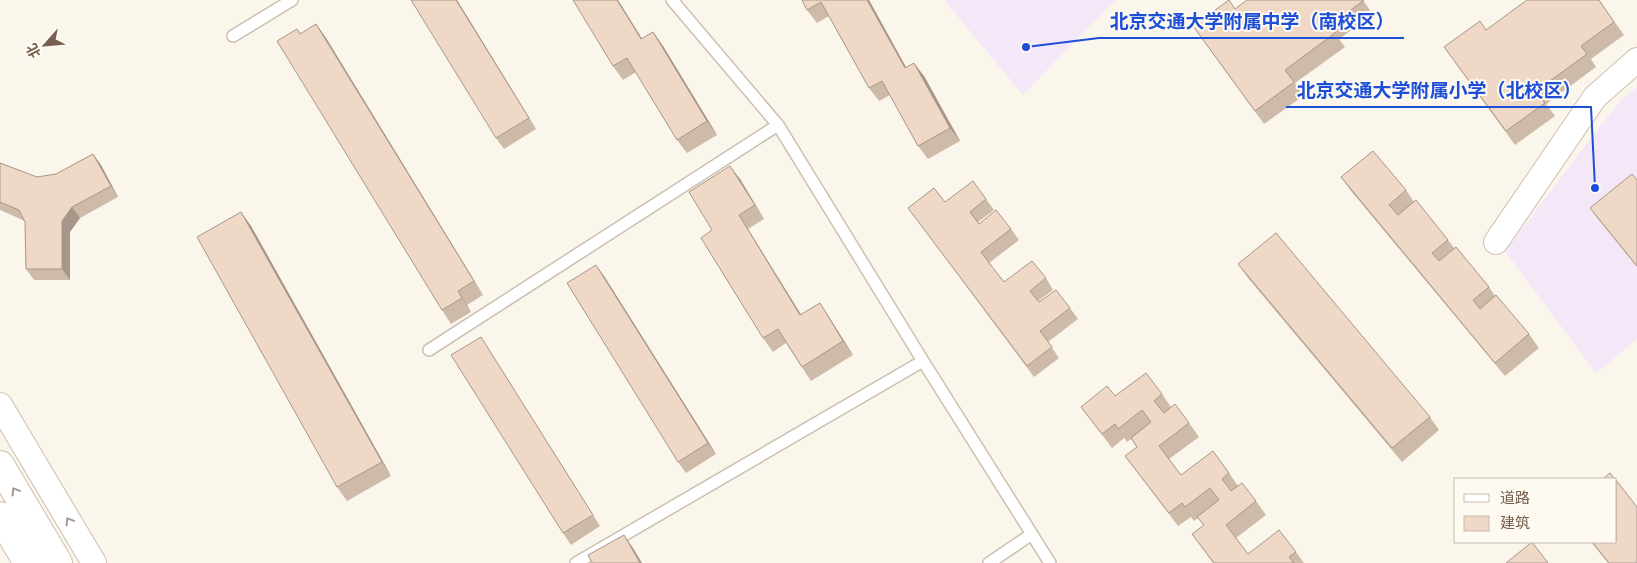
<svg xmlns="http://www.w3.org/2000/svg" width="1637" height="563" font-family="'Varela Round','Noto Sans SC',sans-serif">
	<rect width="100%" height="100%" fill="#fbf6eb"/>
	<path fill="#f3e7f8" d="M944,0H1115L1023,95Z
		M1637,87V339L1596,373L1505,251L1601,125L1622,99Z"/>
	<g fill="none" stroke-linecap="round" stroke-linejoin="round">
		<defs>
			<path id="lane" d="M672,0L778,125L923,361L1050,563
				M233,36L292,0
				M429,350L778,125
				M576,563L923,361
				M989,563L1032,534"/>
			<path id="street" d="M1496,242L1595,97L1637,60
				M0,405L94,563"/>
			<path id="secondary" d="M0,465L58,563
				M0,516L28,563"/>
		</defs>
		<use href="#lane" stroke="#cdbfb1" stroke-width="14"/>
		<use href="#street" stroke="#cdbfb1" stroke-width="26"/>
		<use href="#secondary" stroke="#cfc0af" stroke-width="30"/>
		<use href="#lane" stroke="#fff" stroke-width="11"/>
		<use href="#street" stroke="#fff" stroke-width="24"/>
		<use href="#secondary" stroke="#fff" stroke-width="28"/>
	</g>
	<path fill="#cebaa9" d="M457,0L536,129L504,149L496,138Z
		M802,0H869L906,67L924,76L960,141L928,159L918,146L890,95L879,101L869,88L829,16L817,23L807,10Z
		M1363,0L1373,15L1339,39L1345,47L1295,83L1303,96L1264,124L1203,40L1235,9Z
		M1599,0L1624,35L1591,59L1596,67L1546,104L1555,116L1515,145L1454,61L1486,30Z
		M316,24L326,38L483,295L467,305L471,312L451,324L442,310L297,29L301,34Z
		M653,32L663,46L717,135L687,153L677,140L636,72L623,80L613,66L642,39Z
		M93,154L101,165L118,197L80,218L70,232V280H34L26,269L25,222V221L0,210V163L37,177L56,174Z
		M1341,177L1406,190L1414,202L1448,240L1454,248L1489,287L1495,296L1529,334L1539,348L1505,376L1351,191Z
		M740,179L764,219L748,229L801,315L820,303L829,317L853,355L811,381L786,343L773,352L763,338L712,230Z
		M1637,180V267L1598,219L1590,208Z
		M986,199L994,210L978,222L979,224L1011,229L1019,240L989,263L1004,282L1046,278L1053,290L1038,301L1039,302L1070,308L1078,319L1048,342L1059,358L1034,377L908,208L945,202Z
		M241,212L251,226L391,476L347,501L337,487Z
		M1238,264L1430,417L1439,430L1402,462L1248,278Z
		M604,276L716,454L686,473L678,462Z
		M488,348L600,526L571,545L563,533Z
		M1162,394L1171,407L1189,423L1199,437L1169,459L1181,475L1229,473L1238,486L1256,501L1266,515L1236,538L1248,554L1296,552L1304,563H1213L1192,534L1204,526L1198,518L1194,521L1191,517L1178,526L1125,456L1137,447L1131,439L1127,442L1124,438L1112,448L1081,407Z
		M1591,542H1616L1637,563H1608Z"/>
	<path fill="#a7978a" d="M456,0H457L536,129L529,118Z
		M617,0H618L651,53L641,39Z
		M867,0H869L914,82L905,68Z
		M316,24L326,38L483,295L474,281Z
		M653,32L663,46L717,135L707,121Z
		M914,63L924,76L960,141L950,128Z
		M93,154L101,165L118,197L111,186Z
		M730,166L740,179L764,219L755,205Z
		M72,207L80,218L70,232V280L62,269V221Z
		M241,212L251,226L391,476L382,462Z
		M739,215L748,229L810,329L800,315Z
		M596,265L604,276L716,454L708,443Z
		M458,291L467,305L471,312L462,298Z
		M820,303L829,317L853,355L843,341Z
		M624,535L633,548L642,563H640Z"/>
	<path fill="#efd8c5" stroke="#a7978a" d="M411,0H456L529,118L496,138Z
		M573,0H617L641,39L653,32L707,121L677,140L627,58L613,66Z
		M802,0H867L905,68L914,63L950,128L918,146L882,81L869,88L821,2L807,10Z
		M1229,0L1235,9L1247,0H1363V1L1330,25L1335,33L1285,70L1294,82L1255,111L1193,26Z
		M1527,0H1599L1614,22L1581,46L1587,54L1536,91L1545,103L1506,131L1444,47L1480,21L1486,30Z
		M316,24L474,281L458,291L462,298L442,310L277,41L297,29L300,34Z
		M1373,151L1406,190L1389,205L1398,215L1416,200L1448,240L1432,253L1439,261L1456,247L1489,287L1473,300L1480,309L1496,295L1529,334L1495,363L1341,177Z
		M93,154L111,186L72,207L62,221V269H26L25,222L19,210L0,202V163L37,177L56,174Z
		M730,166L755,205L739,215L800,315L820,303L843,341L802,367L778,329L763,338L701,238L712,230L689,192Z
		M1632,174L1637,180V266L1590,208Z
		M973,181L986,199L970,212L979,224L996,210L1011,229L981,252L993,268L1004,282L1032,261L1046,278L1030,291L1039,302L1056,290L1070,308L1040,331L1052,347L1027,366L908,208L934,188L945,202Z
		M241,212L382,462L337,487L197,237Z
		M1276,233L1430,417L1392,448L1238,264Z
		M596,265L708,443L678,462L567,283Z
		M481,337L593,515L563,533L451,355Z
		M1146,373L1162,394L1154,401L1164,413L1175,404L1189,423L1159,446L1181,475L1213,451L1229,473L1222,479L1231,491L1242,483L1256,501L1226,525L1248,554L1279,530L1296,552L1289,557L1294,563H1214L1192,534L1204,525L1197,517L1219,500L1210,488L1185,507L1182,503L1169,513L1125,456L1137,447L1131,438L1151,422L1142,410L1118,429L1115,424L1102,434L1081,407L1107,386L1115,396Z
		M1610,473L1615,479H1603Z
		M1616,480L1637,507V563H1609L1592,542H1616Z
		M624,535L640,563H592L588,555Z
		M1532,542L1548,563H1506Z"/>
	<defs><path id="oneway-chevron" d="M-2-3.5L2.5 0L-2 3.5" fill="none" stroke-width="1.6" stroke-linecap="round" stroke-linejoin="round" transform="scale(1.25)"/></defs>
	<g stroke="#a5978d">
		<use href="#oneway-chevron" transform="translate(15 491) rotate(-121)"/>
		<use href="#oneway-chevron" transform="translate(69 521) rotate(-121)"/>
	</g>
	<path fill="none" stroke="#1d4ed8" stroke-width="2" d="M1026 47L1099 38H1404M1595 188L1591 107H1286"/>
	<g fill="#1d4ed8" stroke="#fefaf2" stroke-width="2">
		<circle cx="1026" cy="47" r="5"/>
		<circle cx="1595" cy="188" r="5"/>
	</g>
	<g font-size="19" text-anchor="middle" font-weight="bold" fill="#1d4ed8" stroke="#fefaf2" stroke-width="4" stroke-linejoin="round" paint-order="stroke">
		<text x="1252" y="28">北京交通大学附属中学（南校区）</text>
		<text x="1439" y="97">北京交通大学附属小学（北校区）</text>
	</g>
	<rect x="1454" y="478" width="162" height="65" fill="#fefaf2" stroke="#c7bcb1"/>
	<rect x="1464" y="494" width="25" height="8" fill="#ffffff" stroke="#c7bcb1"/>
	<text x="1500" y="503" font-size="15" fill="#755f4f">道路</text>
	<rect x="1464" y="516" width="25" height="15" fill="#efd8c5" stroke="#c7bcb1"/>
	<text x="1500" y="528" font-size="15" fill="#755f4f">建筑</text>
	<g transform="translate(45 45) rotate(243)" stroke="#fefaf2" stroke-width="4" paint-order="stroke">
	<path d="M0-4L9 19L0 12L-9 19Z" fill="#755f4f"/>
	<text y="-8" font-size="14" font-weight="bold" text-anchor="middle" fill="#755f4f">北</text>
	</g>
</svg>
